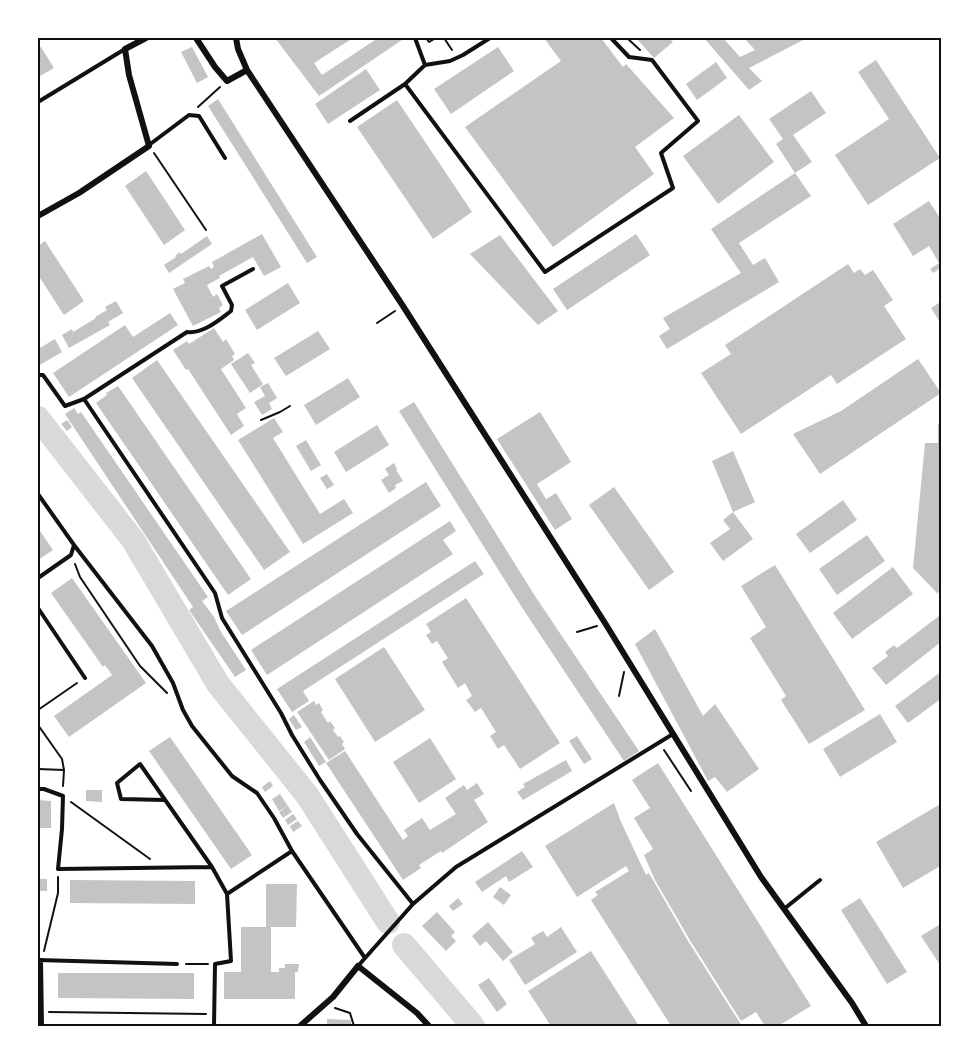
<svg xmlns="http://www.w3.org/2000/svg" width="979" height="1064" font-family="'Exo 2',sans-serif">
	<rect width="100%" height="100%" fill="#fff"/>
	<g fill="none" stroke-linecap="round" stroke-linejoin="round">
		<path stroke="#d9d9d9" stroke-width="24" d="M38,418L133,540L218,684L307,795L388,922
			M404,945L473,1026"/>
	</g>
	<path fill="#c4c4c4" d="M275,38H293L294,39L297,38H353L314,63L322,75L378,38H405L319,96Z
		M544,38H601L623,67L626,64L674,118L635,147L654,174L553,247L465,127L561,61Z
		M636,38H668L673,42L654,58Z
		M704,38H723L740,57L755,50L744,38H807L749,68L762,81L749,90Z
		M41,47L54,68L40,76L38,73V49Z
		M192,47L208,77L197,83L181,52Z
		M498,47L514,71L451,114L434,89Z
		M876,60L940,158L868,205L835,155L889,119L858,72Z
		M716,62L727,78L697,100L686,84Z
		M366,69L380,90L328,124L315,104Z
		M811,91L826,113L793,135L812,162L795,173L811,196L739,243L753,265L765,258L779,282L667,349L659,336L670,329L663,318L741,273L711,229L795,173L776,144L783,139L769,119Z
		M218,99L317,257L307,263L208,106Z
		M397,100L472,212L433,239L357,127Z
		M739,115L774,162L718,204L683,156Z
		M146,171L185,230L164,245L125,186Z
		M929,201L942,221V272L939,269L933,273L930,269L939,263L929,246L913,256L893,224Z
		M262,234L281,267L264,276L253,257L219,276L220,278L207,285L213,297L217,294L223,305L219,308L221,312L193,326L173,289L185,283L183,279L209,266L211,269L214,267L212,262Z
		M636,234L650,255L567,310L553,289Z
		M500,235L558,311L538,325L470,254Z
		M207,236L212,244L169,273L164,265L176,257L175,256L180,252L181,254Z
		M45,241L84,301L64,315L38,275V246Z
		M848,264L854,273L860,269L865,275L873,270L893,300L884,306L906,339L837,384L831,375L741,434L701,373L731,354L725,345Z
		M288,283L300,303L257,330L245,310Z
		M116,301L123,313L108,322L110,325L69,348L62,335L72,329L73,332L96,318L95,317L107,310L105,307Z
		M942,301V325L931,308Z
		M170,313L178,325L69,397L53,373L125,325L133,337Z
		M214,328L223,342L226,339L235,354L232,356L234,360L221,369L246,408L237,414L244,426L231,435L188,369L186,370L173,350L187,341L189,344Z
		M318,331L330,349L286,376L274,358Z
		M55,339L62,352L38,366V349Z
		M248,353L255,363L251,365L263,384L250,393L231,364Z
		M918,359L941,393L820,474L793,434L841,411Z
		M157,360L290,552L264,570L132,378Z
		M348,378L360,397L316,425L304,405Z
		M268,383L277,398L269,403L272,409L262,415L254,402L265,396L260,387Z
		M118,386L251,579L228,595L96,403L107,395L106,393Z
		M414,402L535,596L639,751L624,761L521,606L399,411Z
		M74,408L78,414L81,412L208,597L202,601L214,617L221,632L246,670L235,677L189,610L193,607L65,414Z
		M540,412L571,462L537,484L546,499L556,493L572,519L555,530L497,439Z
		M274,418L283,432L273,438L320,514L344,499L353,513L303,544L238,440Z
		M67,420L72,427L67,431L61,424Z
		M938,424H942V577L938,594L913,568L925,443H938Z
		M377,425L389,445L346,472L334,452Z
		M306,440L321,465L311,471L296,446Z
		M733,451L755,502L733,512L712,461Z
		M394,463L397,469L396,470L403,481L395,485L396,488L389,493L381,480L389,475L385,469Z
		M327,474L334,485L327,489L320,478Z
		M426,482L441,506L242,635L226,611Z
		M614,487L674,572L649,590L589,505Z
		M843,500L857,520L810,553L796,534Z
		M733,512L753,539L723,561L710,543L730,529L723,520Z
		M450,521L456,531L443,540L453,554L267,675L251,650Z
		M38,528L53,550L38,560Z
		M867,535L885,561L837,595L819,569Z
		M475,561L484,574L303,691L309,701L292,712L277,689Z
		M775,565L865,710L809,744L781,700L786,696L750,638L766,627L741,586Z
		M893,567L913,594L852,639L833,613Z
		M72,578L146,683L69,737L54,716L112,675L105,665L103,667L51,593Z
		M466,598L560,743L520,769L504,745L498,749L490,736L496,732L481,708L475,712L466,700L472,696L465,683L458,688L442,662L448,658L437,641L432,644L426,635L431,632L426,624Z
		M939,616L941,642L886,685L872,668L888,656L885,652L894,645L897,648Z
		M655,629L703,716L715,704L759,769L727,792L715,777L708,781L635,644Z
		M384,647L425,710L375,742L335,679Z
		M942,671V698L908,723L895,706Z
		M314,701L316,705L319,703L323,710L321,712L328,723L330,721L335,728L333,730L338,737L340,736L344,742L342,744L345,749L329,760L297,712Z
		M880,714L897,742L840,777L823,749Z
		M294,715L302,727L296,730L289,719Z
		M577,736L592,759L584,764L569,741Z
		M170,737L252,855L231,869L149,751Z
		M310,737L326,762L319,766L304,742Z
		M430,738L456,779L419,803L393,762Z
		M345,751L403,840L408,836L404,830L422,818L430,830L456,814L445,798L464,785L467,790L477,783L484,794L474,800L488,822L442,853L441,851L419,865L421,868L403,880L326,763Z
		M566,760L572,771L523,800L517,792L525,787L523,784Z
		M658,763L811,1006L778,1026H765L756,1012L741,1021L691,942L655,880L644,855L653,849L634,818L650,808L632,780Z
		M270,781L273,786L265,792L262,787Z
		M86,790H102V802L86,801Z
		M280,794L288,806L279,811L272,799Z
		M38,800L51,801V828H38Z
		M614,803L621,822L646,875L649,873L688,941L742,1026H671L591,900L598,895L595,892L629,871L626,866L577,897L545,846Z
		M942,803V865L903,888L876,842Z
		M288,806L292,812L283,818L279,812Z
		M293,814L297,819L288,825L285,820Z
		M298,821L302,826L293,832L290,826Z
		M522,851L533,867L509,882L506,876L482,892L475,882Z
		M40,879H47V891H40Z
		M70,880L195,881V904L70,903Z
		M266,884H297L296,927H271V972H279V968H285V964H299L298,972H295V999H224V972H241V927H266Z
		M500,887L511,895L504,905L493,897Z
		M458,898L463,904L453,911L449,906Z
		M860,898L907,972L887,984L841,910Z
		M437,912L455,932L451,936L456,941L446,951L422,926Z
		M488,922L513,952L503,961L486,941L480,946L472,936Z
		M942,923V968L921,936Z
		M561,927L577,952L525,985L509,960L535,944L531,938L543,931L547,937Z
		M591,951L639,1026H551L528,991Z
		M58,973H194V999L58,998Z
		M489,978L507,1004L497,1012L478,985Z
		M327,1019L351,1020V1026H327Z"/>
	<g fill="none" stroke-linecap="round" stroke-linejoin="round">
		<path stroke="#111" stroke-width="2" d="M426,38L429,42L436,38
			M444,38L452,50
			M627,38L640,50
			M198,107L220,87
			M154,153L206,230
			M377,323L395,311
			M261,420L280,412L290,406
			M75,564L80,577L140,666L167,693
			M577,632L597,626
			M619,696L624,672
			M38,710L77,683
			M38,725L62,759L64,770L63,786
			M664,750L691,791
			M38,769L64,770
			M71,802L150,859
			M44,951L58,893V877
			M186,964H208
			M335,1008L350,1013L354,1026
			M49,1012L206,1014"/>
		<path stroke="#111" stroke-width="4" d="M415,38L425,65
			M490,38L463,55L450,61L425,65L405,84L545,272L673,188L661,153L698,121L652,60L629,57L611,38
			M38,102L125,49
			M350,121L405,84
			M149,145L189,115L199,116L225,158
			M253,269L222,286L232,305L231,311C219,320 203,334 187,332L84,399L215,593L222,618L281,713L292,735L320,780L357,834L413,904
			M38,375H43L65,406L84,399
			M38,494L74,545L71,555L38,578
			M74,545L152,646L173,683L183,710L192,726L232,776L257,793L274,818L292,851L365,958
			M38,608L85,678
			M38,789H44L63,796L62,829L58,869L211,867
			M165,800L121,799L117,783L140,764L212,867L227,894L231,961L215,964L214,1026
			M227,894L292,851
			M784,909L820,880
			M38,960L177,964
			M41,960L42,1026
			M358,966L413,904L456,867L673,734"/>
		<path stroke="#111" stroke-width="6" d="M196,38L215,67L227,81L247,70
			M236,38L238,49L247,70L403,306L605,623L761,877L852,1003L866,1026
			M38,216L79,193L149,146L129,75L125,49L146,38
			M300,1026L333,997L358,966L417,1013L429,1026"/>
	</g>
	<rect width="979" height="1064" fill="none" stroke="#ffffff" stroke-width="78"/>
	<rect x="39" y="39" width="901" height="986" fill="none" stroke="#111" stroke-width="2"/>
</svg>
